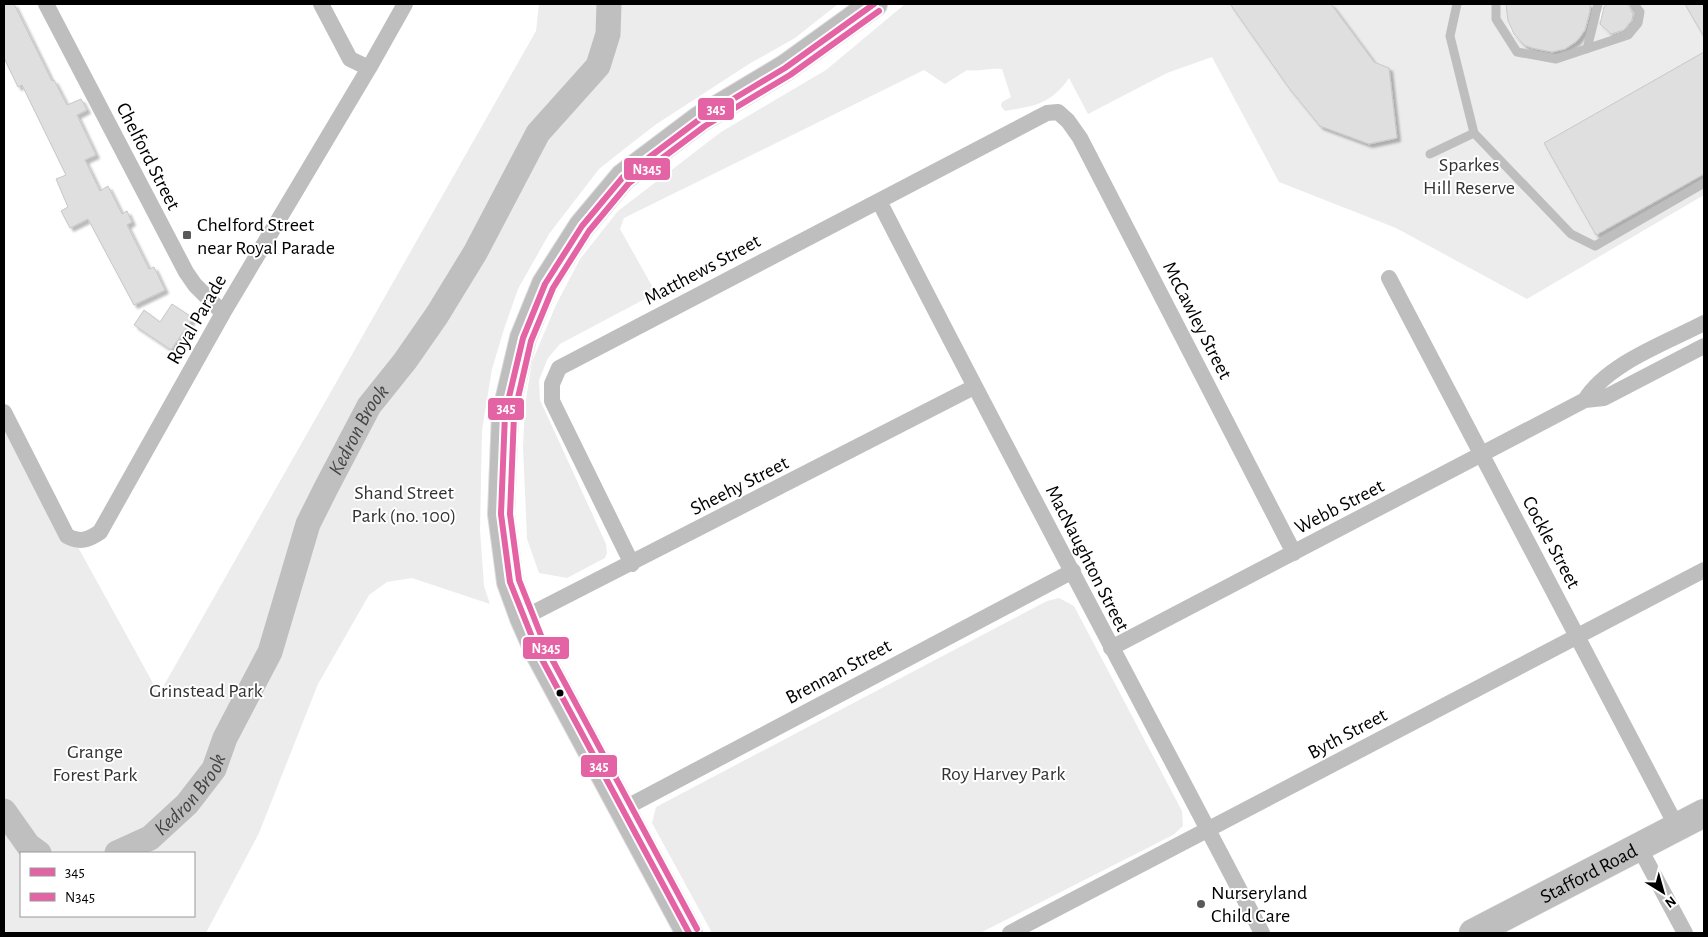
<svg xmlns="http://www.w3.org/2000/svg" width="1708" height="937" font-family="'Alegreya Sans',sans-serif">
	<defs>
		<filter id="shadow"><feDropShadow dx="3.5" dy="3.5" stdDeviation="1" flood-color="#0004"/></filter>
	</defs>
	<rect width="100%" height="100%" fill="#fff"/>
	<path fill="#ececec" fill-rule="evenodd" d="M539,4H838L795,38L749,64L655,125L623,150L599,169L549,234L518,289L504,329L492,369L482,430L480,530L484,586L490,604L412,578L387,582L369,595L318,684L259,833L206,933H4V413L159,694L536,31ZM21,853H194V916H21Z
		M905,4H1230L1289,88L1320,126L1369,144L1397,138L1389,69L1374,62L1331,4H1508C1495,59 1592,74 1590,4H1608C1602,8 1599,14 1600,21C1606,51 1653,26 1627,4H1685L1704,37V52L1544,143L1596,235L1704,174V195L1527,299L1396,228L1279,182L1212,57L1167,73L1088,114L1069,78C1051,104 1035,106 1005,111L1001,106L1002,102L1011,97L1002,69C990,68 979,72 967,70L945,84L924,70L624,218L620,229L656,293L560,344L548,358L539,380L540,400L606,544L607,553L605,558L567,578L539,573L527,539L523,447L525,405L532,362L556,305L580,259L618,211L721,132L826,70Z
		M1059,598L1074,606L1182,811L1183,826L1173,835L980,933H712L652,823L656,807L1047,601Z"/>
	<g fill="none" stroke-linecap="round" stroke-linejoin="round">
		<g stroke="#bfbfbf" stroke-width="25">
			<path d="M4,811L28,845L39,853"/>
			<path id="s1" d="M117,853L150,838L187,804L214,769L225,738L270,652L308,524L326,488L369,406L405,361L437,315L475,253L538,133L598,66L608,34L609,4"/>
		</g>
	</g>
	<path fill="#dfdfdf" stroke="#c7c7c7" filter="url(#shadow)" d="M4,4H14L52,81L54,80L67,105L81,99L87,110L77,115L96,155L85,160L100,191L108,186L122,214L127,211L132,222L127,225L149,269L154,267L165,290L134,305L88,219L70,228L61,211L68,207L56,179L66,175L22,85L18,87L4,58Z
		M1230,4H1331L1374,62L1389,68L1397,138L1369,144L1320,126L1289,88Z
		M1506,4H1590V11L1585,30L1577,41L1565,49L1552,52L1532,48L1524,45L1514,34L1508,21Z
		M1608,4H1628L1633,14L1632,20L1624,30L1611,34L1600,24L1604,7Z
		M1685,4H1704V37Z
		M1704,52V174L1596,235L1544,143Z
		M172,304L193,318L171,350L134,325L144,310L160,322Z"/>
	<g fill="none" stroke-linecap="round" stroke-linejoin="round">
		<defs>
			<path id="primary" d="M689,933L538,652L523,618L510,582L501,514L505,414L523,338L545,284L582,226L623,177L700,119L785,68L874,4"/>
			<g id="highway">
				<path id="s2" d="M1473,933L1704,813"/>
			</g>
		</defs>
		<use href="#primary" stroke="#dbdbdb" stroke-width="28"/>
		<use href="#highway" stroke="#dbdbdb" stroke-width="29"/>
		<path stroke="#bebebe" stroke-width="9" d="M1457,4L1450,36L1474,133L1571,234L1595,246L1704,183
			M1496,4V19L1517,52L1556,59L1628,35L1638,23L1640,12L1634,4
			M1587,49L1598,4
			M1430,154L1474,133"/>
		<path stroke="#bebebe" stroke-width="16" d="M46,4L186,272L195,285L223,313
			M321,4L350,59L369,68
			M879,201C1004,446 1135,689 1262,933
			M1389,278L1677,827
			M1585,400C1608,363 1666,343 1704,323
			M4,412L67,536C80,543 88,540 100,532L223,313L369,68L405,4
			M632,564L552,401V384L559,368L1047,113L1058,112L1068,121L1080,138L1294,553
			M523,618L974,387
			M1111,648L1585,400L1604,398L1704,346
			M623,809L1073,571
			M1639,847L1685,933
			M1010,933L1704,570"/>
		<use href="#primary" stroke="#bebebe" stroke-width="26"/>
		<use href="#highway" stroke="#bebebe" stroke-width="28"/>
		<defs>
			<path id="bus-1" d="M689,933L538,652L510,582L501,514L505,414L523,338L545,284L582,226L623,177L700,119L785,68L874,4"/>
			<path id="bus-2" d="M697,929L546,648L519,580L510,514L514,415L531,341L553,288L589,231L629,183L705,126L790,75L879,11"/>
		</defs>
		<use href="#bus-1" stroke="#fff" stroke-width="10"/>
		<use href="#bus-2" stroke="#fff" stroke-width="10"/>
		<use href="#bus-1" stroke="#e463a4" stroke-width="6"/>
		<use href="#bus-2" stroke="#e463a4" stroke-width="6"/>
	</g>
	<g fill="#595959" stroke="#fff" stroke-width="2">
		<rect x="182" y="230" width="10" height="10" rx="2.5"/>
		<circle cx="1201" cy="904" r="5"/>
	</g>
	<circle fill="#000" stroke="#fff" stroke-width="2" cx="560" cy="693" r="4.5"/>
	<g text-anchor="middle" stroke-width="4" stroke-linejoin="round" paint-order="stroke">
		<g font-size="20" fill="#000" stroke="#fff">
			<text transform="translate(149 156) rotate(63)" y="7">Chelford Street</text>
			<text transform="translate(702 269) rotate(-28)" y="7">Matthews Street</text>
			<text transform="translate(196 319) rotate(-60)" y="7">Royal Parade</text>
			<text transform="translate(1198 320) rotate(63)" y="7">McCawley Street</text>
			<text transform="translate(739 485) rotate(-27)" y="7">Sheehy Street</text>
			<text transform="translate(1339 506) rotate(-27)" y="7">Webb Street</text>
			<text transform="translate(1552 542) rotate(62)" y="7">Cockle Street</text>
			<text transform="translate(1088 558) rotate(63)" y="7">MacNaughton Street</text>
			<text transform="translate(838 671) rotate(-28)" y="7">Brennan Street</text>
			<text transform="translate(1347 733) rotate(-28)" y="7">Byth Street</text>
			<text dy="7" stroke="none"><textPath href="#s2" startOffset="130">Stafford Road</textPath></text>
		</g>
		<g font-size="20" fill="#333" stroke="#fff">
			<text x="1469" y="171">Sparkes<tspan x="1469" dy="23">Hill Reserve</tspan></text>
			<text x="404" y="499">Shand Street<tspan x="404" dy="23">Park (no. 100)</tspan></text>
			<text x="206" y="697">Grinstead Park</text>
			<text x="95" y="758">Grange<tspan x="95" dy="23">Forest Park</tspan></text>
			<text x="1003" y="780">Roy Harvey Park</text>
		</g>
		<g font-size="20" fill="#000" stroke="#fff" text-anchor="start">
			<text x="197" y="231">Chelford Street<tspan x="197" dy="23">near Royal Parade</tspan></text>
			<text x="1211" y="899">Nurseryland<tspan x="1211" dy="23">Child Care</tspan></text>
		</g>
		<g font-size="21" font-style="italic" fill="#444" stroke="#fff">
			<text dy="7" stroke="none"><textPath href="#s1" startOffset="501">Kedron Brook</textPath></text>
			<text dy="7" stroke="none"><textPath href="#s1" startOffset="96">Kedron Brook</textPath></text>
		</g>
	</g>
	<g stroke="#fff" stroke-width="2">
		<rect x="697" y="97" width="38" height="24" rx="5" fill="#e463a4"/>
		<rect x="623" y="157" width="48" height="24" rx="5" fill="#e463a4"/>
		<rect x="487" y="397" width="38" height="24" rx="5" fill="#e463a4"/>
		<rect x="522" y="636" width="48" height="24" rx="5" fill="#e463a4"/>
		<rect x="580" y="754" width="38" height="24" rx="5" fill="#e463a4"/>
	</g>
	<g font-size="14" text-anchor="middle" font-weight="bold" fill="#fff">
		<text x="716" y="114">345</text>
		<text x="647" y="174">N345</text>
		<text x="506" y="413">345</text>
		<text x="546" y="653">N345</text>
		<text x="599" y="771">345</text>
	</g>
	<rect width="1708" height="937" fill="none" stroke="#000000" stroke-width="10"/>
	<rect x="20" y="852" width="175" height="65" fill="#ffffff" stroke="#999999"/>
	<rect x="30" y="868" width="25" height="8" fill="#e463a4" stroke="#999999"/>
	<text x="65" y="877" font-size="15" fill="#000000">345</text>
	<rect x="30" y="893" width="25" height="8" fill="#e463a4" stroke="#999999"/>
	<text x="65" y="902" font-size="15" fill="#000000">N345</text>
	<g transform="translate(1663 892) rotate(143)" stroke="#ffffff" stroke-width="4" paint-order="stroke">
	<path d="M0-4L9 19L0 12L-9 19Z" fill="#000000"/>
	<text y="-8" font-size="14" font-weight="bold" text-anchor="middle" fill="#000000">N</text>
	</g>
</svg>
